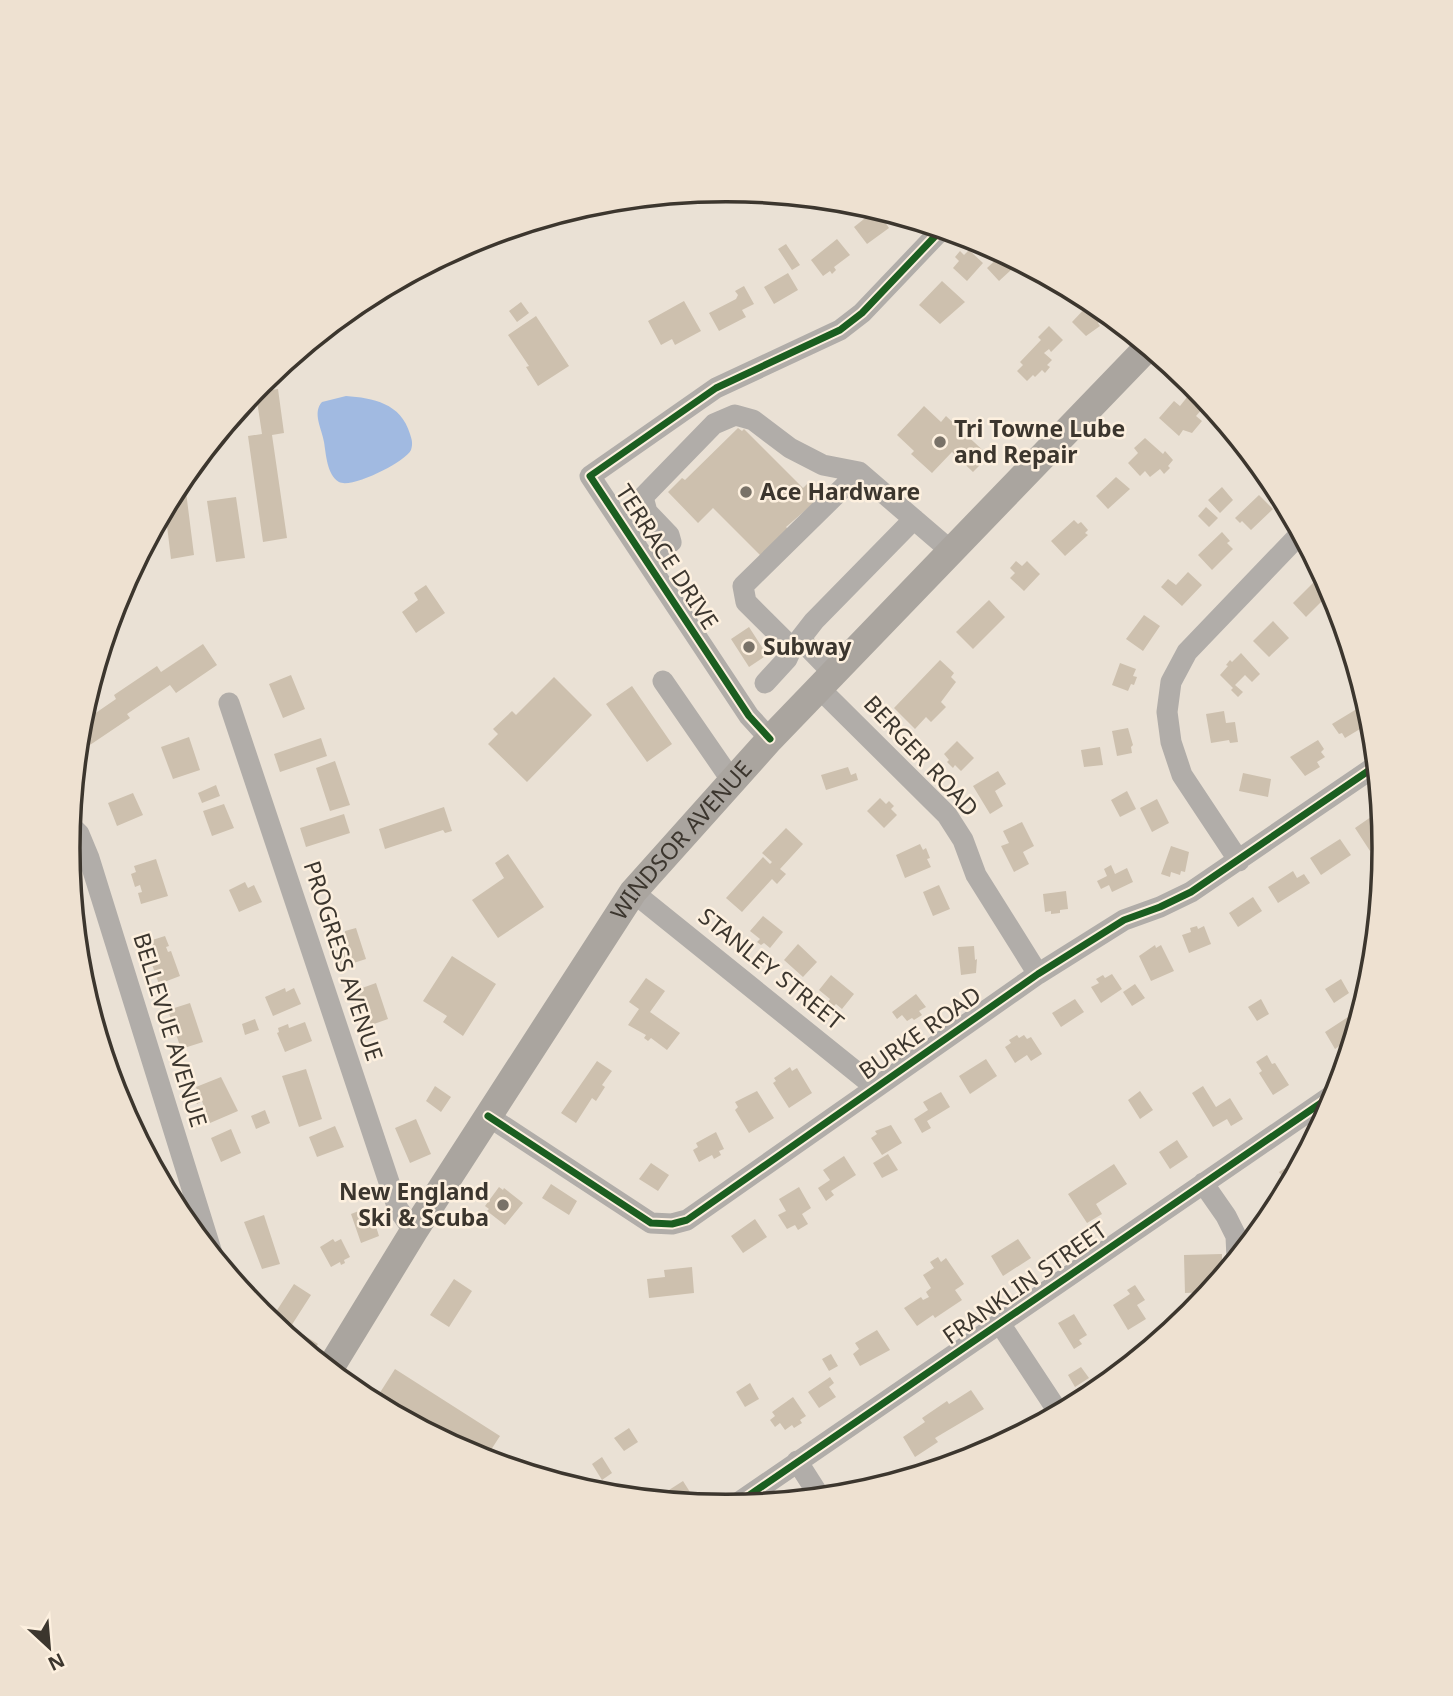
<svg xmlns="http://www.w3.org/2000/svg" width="1453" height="1696" font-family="'Noto Sans',sans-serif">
	<rect width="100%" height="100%" fill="#eae1d5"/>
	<path fill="#b0d5b9" d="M658,197L601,211L537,221L598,202Z"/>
	<path fill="#a1bae1" d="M346,396C373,398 401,403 410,434C412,440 413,444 411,450C405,462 352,489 339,482C327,475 326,454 324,442C322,429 312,413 322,402Z"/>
	<path fill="#cdc0ae" d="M871,207L894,214L885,222L889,228L867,244L854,227L874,211Z
		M837,239L850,255L834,267L836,270L832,274L830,271L823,276L811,260Z
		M786,244L800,265L792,270L778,249Z
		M969,250L983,263L967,281L953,268L959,261L955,257L960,251L964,255Z
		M999,257L1011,270L999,281L987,268Z
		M788,273L798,290L774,304L764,287Z
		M942,281L965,302L940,324L919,305Z
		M744,286L754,304L742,310L746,317L719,331L709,313L736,299L738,295L735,291Z
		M684,301L701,331L675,345L672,339L661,345L648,321Z
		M521,302L529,313L517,322L509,311Z
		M1089,304L1103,318L1098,323L1100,326L1086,336L1072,322Z
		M536,316L569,366L538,386L526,367L529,366L508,335Z
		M1049,326L1063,340L1051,352L1049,349L1044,353L1052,360L1047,365L1050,367L1045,373L1042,370L1035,377L1033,375L1027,381L1017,371L1023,365L1020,362L1041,340L1038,337Z
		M257,388L258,392L278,389L284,433L272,435L287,538L263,542L248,436L262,434L257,401L244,403Z
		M1188,396L1203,408L1196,416L1202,421L1192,433L1183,430L1179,436L1159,418L1174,401L1180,406Z
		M924,406L941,422L946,416L989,456L973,472L952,452L932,473L911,454L914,451L897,435Z
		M738,428L742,431L744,429L803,488L808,483L822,496L786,527L789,530L762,557L713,508L698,523L668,492L682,478L685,480Z
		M1145,438L1163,454L1165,451L1173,460L1168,466L1170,468L1164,474L1160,469L1150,477L1145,471L1140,476L1128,463L1138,453L1134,448Z
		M184,476L194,555L171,559L165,509Z
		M1116,477L1130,489L1108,509L1096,496Z
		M1222,487L1233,500L1220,513L1208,500Z
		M1259,495L1273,509L1251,530L1242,521L1240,523L1235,518Z
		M236,497L245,558L216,562L207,501Z
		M1206,507L1218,518L1209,527L1198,516Z
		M1074,520L1078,524L1081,522L1088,530L1085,533L1088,535L1065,556L1051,541Z
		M1222,532L1230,541L1227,543L1233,549L1212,570L1198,555Z
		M1016,561L1022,566L1027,561L1040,574L1024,591L1010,578L1015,573L1010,568Z
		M1188,572L1202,585L1182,606L1161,587L1168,579L1176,585Z
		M1314,582L1327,596L1306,617L1293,603Z
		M426,585L445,613L416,633L402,612L418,600L414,593Z
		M989,600L1005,617L973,649L956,632Z
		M1144,615L1160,626L1143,651L1126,639Z
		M1273,621L1289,638L1269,657L1253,641Z
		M749,627L767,655L749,667L731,639Z
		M203,644L217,665L176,693L170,685L127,714L130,718L84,749L79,741L81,723L116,699L114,695L157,666L161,672Z
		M1241,653L1260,674L1252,682L1245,675L1235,685L1243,692L1238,697L1231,690L1233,688L1220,675L1228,666L1226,665L1230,660L1232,662Z
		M940,660L954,673L951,677L956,682L941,702L946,707L931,722L926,717L915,729L894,708Z
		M1120,663L1136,669L1133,676L1137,677L1134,685L1131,684L1128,691L1112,685Z
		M291,675L305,709L283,718L269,684Z
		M554,677L592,715L527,782L488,744L498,734L493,729L512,711L516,715Z
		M632,686L672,744L647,762L606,704Z
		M1360,707L1370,723L1345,738L1342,733L1339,734L1332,724Z
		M1224,711L1226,723L1235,722L1238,742L1230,743L1229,740L1211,743L1206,714Z
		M1128,728L1133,745L1131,747L1132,753L1117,756L1112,731Z
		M189,737L200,770L173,779L161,747Z
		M321,738L327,756L280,772L274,754Z
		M1318,740L1324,749L1321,752L1325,757L1317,762L1320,767L1305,776L1290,757Z
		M957,741L974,758L961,771L955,765L953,768L947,762L949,760L944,754Z
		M1100,747L1103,765L1084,767L1081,750Z
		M335,761L350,805L330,811L316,768Z
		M848,767L851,775L856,773L858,780L826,790L821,775Z
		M998,771L1006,784L995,791L1003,806L990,814L973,786Z
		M1243,773L1271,779L1268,797L1239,791Z
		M216,785L220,796L202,803L198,793Z
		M1127,791L1136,809L1120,817L1111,800Z
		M133,793L143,815L117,826L108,803Z
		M880,798L886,804L889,801L894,806L891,809L897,815L884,828L867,811Z
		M1157,799L1169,823L1152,832L1140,808Z
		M224,804L234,828L212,836L203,811Z
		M444,807L452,831L445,833L443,830L385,849L379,829Z
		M1381,810L1384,842L1370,851L1355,828Z
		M344,814L350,833L306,847L300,828Z
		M1022,822L1034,846L1023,852L1029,864L1014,872L1001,846L1009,843L1003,831Z
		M786,828L803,844L780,869L786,874L777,884L772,879L742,912L726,898L763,857L770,864L772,862L762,853Z
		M1340,839L1351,855L1321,875L1310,858Z
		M920,844L923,850L926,848L930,858L927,859L931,867L905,878L896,855Z
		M1171,846L1189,852L1185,872L1181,871L1180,875L1171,872L1170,877L1161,874Z
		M508,854L544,907L498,938L472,900L504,878L495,863Z
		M156,859L168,896L141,904L138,893L142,892L140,885L135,887L131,874L136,872L134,866Z
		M1111,865L1115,874L1127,868L1133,882L1112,892L1109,885L1101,889L1097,881L1107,876L1104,869Z
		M1293,871L1297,878L1304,874L1310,883L1278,903L1268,887Z
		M245,882L248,888L254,885L262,902L239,912L229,890Z
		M939,885L950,909L933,916L923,892Z
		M1066,891L1068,909L1060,910V913L1051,914V911L1045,912L1043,894Z
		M1253,897L1262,911L1238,927L1229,913Z
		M763,916L783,932L770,948L764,943L761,945L757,942L760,939L750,931Z
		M1197,926L1198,929L1204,926L1211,944L1189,953L1182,935L1191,932L1190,928Z
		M356,928L366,959L341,967L336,951L340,950L336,938L344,936L345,931Z
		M165,936L169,946L166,947L168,952L171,951L180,976L159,984L150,959L158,956L149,941Z
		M798,944L817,962L803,977L784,960Z
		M1155,945L1156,948L1161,945L1174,971L1151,981L1139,956Z
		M974,946L975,960L977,959L976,973L961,975L958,947Z
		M452,956L496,984L463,1036L443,1022L447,1016L423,1001Z
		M1112,974L1122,989L1101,1003L1091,987L1099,983L1096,979L1103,975L1105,978Z
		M831,975L854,994L842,1009L836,1004L833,1007L828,1002L830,999L819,990Z
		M646,978L665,991L650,1012L680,1033L667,1050L651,1038L648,1041L644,1038L646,1035L628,1025L639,1009L629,1002Z
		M1341,979L1349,993L1334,1003L1325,989Z
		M376,983L388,1019L371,1025L362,1001L355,1004L351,992Z
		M1135,984L1145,998L1132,1006L1123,992Z
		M285,988L286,992L294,988L301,1004L273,1016L265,997Z
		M916,994L926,1007L919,1011L922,1015L914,1020L912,1018L907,1021L902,1015L897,1019L892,1012Z
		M1075,999L1084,1012L1061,1027L1052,1013Z
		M1261,999L1269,1014L1257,1021L1248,1007Z
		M190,1003L203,1042L181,1049L168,1010Z
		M97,1011L105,1030L98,1033L92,1013Z
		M1348,1017L1352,1024L1355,1022L1357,1025L1354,1036L1335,1049L1325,1032Z
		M255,1019L259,1030L245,1035L242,1024Z
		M305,1022L312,1041L285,1052L277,1033L279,1032L278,1028L288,1024L289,1028Z
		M1017,1035L1019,1038L1024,1035L1027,1039L1031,1037L1042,1054L1031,1061L1027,1055L1015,1063L1005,1047L1011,1043L1009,1040Z
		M115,1054L122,1073L111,1077L106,1058Z
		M1267,1055L1272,1064L1275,1063L1289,1085L1273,1095L1259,1073L1262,1071L1256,1062Z
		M986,1059L997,1076L970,1094L959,1076Z
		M597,1061L612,1071L602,1085L605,1087L596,1101L592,1098L576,1123L561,1113Z
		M790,1067L792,1071L797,1068L812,1093L789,1108L773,1083L776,1081L774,1078Z
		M306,1069L322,1119L299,1127L282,1076Z
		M221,1077L238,1111L210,1123L202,1101L197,1104L194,1097L199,1095L196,1087Z
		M435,1086L451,1097L441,1112L426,1101Z
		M1203,1086L1216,1107L1230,1098L1243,1119L1231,1126L1227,1119L1213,1127L1192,1093Z
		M757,1091L774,1118L749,1133L735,1110L738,1107L735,1102Z
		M1140,1091L1153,1110L1140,1119L1128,1100Z
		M941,1092L950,1107L927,1121L931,1128L922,1133L914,1119L928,1110L923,1102Z
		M130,1097L137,1117L129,1120L119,1101Z
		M265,1110L270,1123L256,1129L251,1116Z
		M416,1119L431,1154L410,1163L395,1128Z
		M891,1125L902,1143L882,1155L871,1138L877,1134L875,1131Z
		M335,1126L344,1147L317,1157L309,1137Z
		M231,1129L241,1153L221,1162L211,1138Z
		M716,1132L724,1149L719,1151L721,1155L714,1159L712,1155L699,1162L693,1150L698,1147L696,1143Z
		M1177,1140L1188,1157L1170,1169L1159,1152Z
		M888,1154L898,1170L882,1178L873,1163Z
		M1305,1155L1289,1186L1279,1172L1287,1167L1289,1170L1293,1167L1291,1164Z
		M844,1156L856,1175L831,1191L834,1195L826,1201L818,1188L830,1180L823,1170Z
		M651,1163L669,1175L658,1191L639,1179Z
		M1114,1164L1127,1184L1096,1204L1102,1214L1087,1223L1068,1194Z
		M551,1184L577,1201L569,1215L542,1198Z
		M499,1187L503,1190L504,1188L523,1203L505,1225L487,1211L489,1209L485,1206Z
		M799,1187L811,1208L802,1214L808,1224L798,1230L795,1225L787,1229L778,1215L786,1211L779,1199Z
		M369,1207L370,1211L374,1210L376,1216L373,1217L379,1236L361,1243L351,1214Z
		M264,1215L280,1264L262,1269L244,1222Z
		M755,1219L767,1237L743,1253L731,1236Z
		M333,1239L335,1242L341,1239L350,1257L344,1260L345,1263L341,1265L340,1262L331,1267L320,1247Z
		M1018,1239L1031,1258L1003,1276L991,1256Z
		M1222,1254V1276L1210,1292L1185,1293L1184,1255Z
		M938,1257L941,1262L946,1258L964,1284L955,1290L962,1300L935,1318L933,1315L917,1326L904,1308L921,1297L923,1300L929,1297L926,1292L931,1288L923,1275L934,1268L930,1262Z
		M692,1267L694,1293L649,1298L647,1279L665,1277L664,1270Z
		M454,1279L472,1291L449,1327L430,1315Z
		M294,1284L311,1295L286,1334L270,1321Z
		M1135,1285L1145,1300L1137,1305L1146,1319L1128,1330L1113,1305L1130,1294L1127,1290Z
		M1074,1314L1087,1335L1079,1340L1082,1344L1074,1349L1058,1323Z
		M877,1330L890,1350L860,1366L853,1354L859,1349L855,1343Z
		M302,1334L318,1344L311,1355L297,1343Z
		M831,1354L838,1366L829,1371L822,1359Z
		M1081,1367L1089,1378L1075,1387L1068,1375Z
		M395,1369L500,1436L485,1459L474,1456L374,1402Z
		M830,1377L834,1383L829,1387L836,1397L819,1408L808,1392Z
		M750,1383L759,1399L745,1407L736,1392Z
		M971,1390L984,1409L935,1438L938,1442L915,1457L903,1437L925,1422L922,1418L947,1401L949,1404Z
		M793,1397L806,1416L800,1420L802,1423L794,1428L792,1425L785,1430L780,1423L775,1427L770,1420L775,1416L772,1412Z
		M629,1428L638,1442L624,1451L614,1438Z
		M602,1457L612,1473L602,1480L592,1464Z
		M683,1481L695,1500L691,1503L660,1500L658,1497Z"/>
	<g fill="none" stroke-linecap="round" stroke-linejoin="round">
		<path stroke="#b1ada9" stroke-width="21" d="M647,561L671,542L669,535L647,512L643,497L714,424L735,415L753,420L790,448L823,465L859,472L951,551
			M800,639L792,648L746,602L743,586L859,472
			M833,673L800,639L814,621L914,519
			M663,681L732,781
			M765,683L787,659L792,648
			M819,688L947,815L963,840L976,875L1038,974
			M229,703L398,1209L414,1231
			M770,739L749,716L590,476L716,388L840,330L862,313L942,229
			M70,825L79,834L89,858L212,1253
			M1239,861L1182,775L1171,742L1167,712L1171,682L1187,652L1301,533
			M633,892L875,1087
			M488,1116L651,1223L672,1224L687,1220L1038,974L1124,920L1160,907L1191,892L1377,765
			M1203,1183L1226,1216L1236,1236L1237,1259
			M1001,1325L1059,1413
			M797,1461L820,1497
			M735,1505L1337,1092"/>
		<path stroke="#aaa59f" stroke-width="28" id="s1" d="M329,1370L414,1231L633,892L770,739L1148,347"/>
		<defs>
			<path id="cycleway" d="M770,739L749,716L590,476L716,388L840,330L862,313L942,229
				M488,1116L651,1223L672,1224L687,1220L1038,974L1124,920L1160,907L1191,892L1377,765
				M735,1505L1337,1092"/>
		</defs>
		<use href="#cycleway" stroke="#fdf0df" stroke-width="11"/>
		<use href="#cycleway" stroke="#1b5e20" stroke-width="7"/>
	</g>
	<g fill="#797268" stroke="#fdf0df" stroke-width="2.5">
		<circle cx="940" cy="442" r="7"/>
		<circle cx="746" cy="492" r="7"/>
		<circle cx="749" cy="647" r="7"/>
		<circle cx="503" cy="1205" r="7"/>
	</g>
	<g text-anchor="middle" stroke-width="5" stroke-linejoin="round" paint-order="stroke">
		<g font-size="23" font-weight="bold" fill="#3c362e" stroke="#fdf0df" text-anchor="start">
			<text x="954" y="437">Tri Towne Lube<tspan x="954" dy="26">and Repair</tspan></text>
			<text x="760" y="500">Ace Hardware</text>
			<text x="763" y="655">Subway</text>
			<text x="489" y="1200" text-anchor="end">New England<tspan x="489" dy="26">Ski &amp; Scuba</tspan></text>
		</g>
		<g font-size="23" fill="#3c362e" stroke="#fdf0df">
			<text transform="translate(667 557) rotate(57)" y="8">TERRACE DRIVE</text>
			<text transform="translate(921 756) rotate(47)" y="8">BERGER ROAD</text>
			<text dy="8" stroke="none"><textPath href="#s1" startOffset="637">WINDSOR AVENUE</textPath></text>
			<text transform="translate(343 961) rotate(72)" y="8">PROGRESS AVENUE</text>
			<text transform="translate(771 969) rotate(39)" y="8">STANLEY STREET</text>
			<text transform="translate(170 1030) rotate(73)" y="8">BELLEVUE AVENUE</text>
			<text transform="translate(920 1033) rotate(-35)" y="8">BURKE ROAD</text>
			<text transform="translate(1025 1283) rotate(-35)" y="8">FRANKLIN STREET</text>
		</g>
	</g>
	<path d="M0 0H1453V1696H0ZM80 848a646 646 0 1 1 1292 0a646 646 0 1 1-1292 0Z" fill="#eee1d1" fill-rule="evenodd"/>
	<path fill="none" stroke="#3c362e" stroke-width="3.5" d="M80 848a646 646 0 1 1 1292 0a646 646 0 1 1-1292 0Z"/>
	<g transform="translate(49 1647) rotate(154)" stroke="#fdf0df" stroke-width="5" paint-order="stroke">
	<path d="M0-5L12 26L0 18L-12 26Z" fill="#3c362e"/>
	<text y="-10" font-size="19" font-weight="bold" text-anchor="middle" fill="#3c362e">N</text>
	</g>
</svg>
